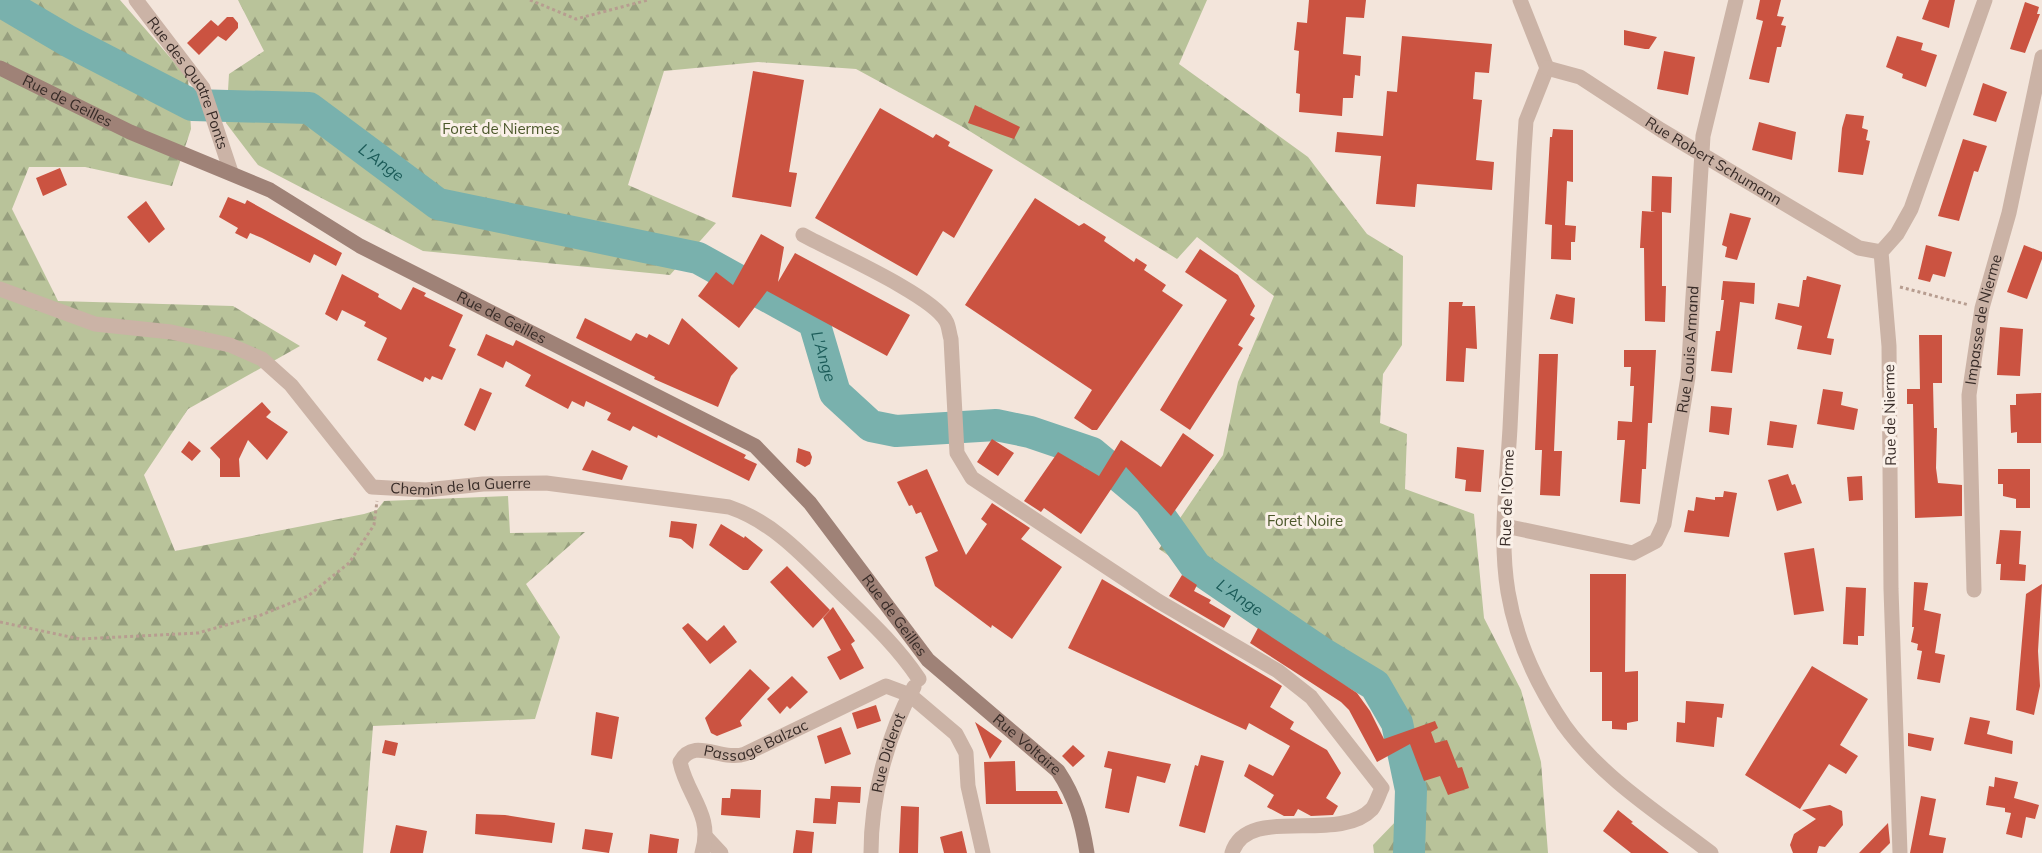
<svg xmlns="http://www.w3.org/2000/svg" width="2042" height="853" font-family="Mulish,sans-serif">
	<defs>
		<pattern id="forest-firs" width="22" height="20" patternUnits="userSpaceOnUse" patternTransform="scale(1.5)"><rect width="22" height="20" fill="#b9c39a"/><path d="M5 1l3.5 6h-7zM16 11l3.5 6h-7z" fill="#979f7e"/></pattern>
	</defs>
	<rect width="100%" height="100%" fill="#f3e5db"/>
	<path fill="url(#forest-firs)" d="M0,0H120L188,78L191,129L172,186L85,167H29L12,209L58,301L233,306L300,346L188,409L144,475L175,551L364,514L377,510L384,501L508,496L510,533L585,532L526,584L560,637L535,719L373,726L363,853H0Z
		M238,0H1207L1179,64L1308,157L1367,234L1403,256L1402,345L1383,374L1380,423L1407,434L1405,489L1474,514L1484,618L1521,690L1541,762L1548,853H1374L1373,845L1399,818L1395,739L1362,688L1159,549L1223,455L1238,382L1274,296L1197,237L1177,259L963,127L856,69L758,62L664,71L628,185L716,223L670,275L423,251L258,165L226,123L229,74L264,51Z"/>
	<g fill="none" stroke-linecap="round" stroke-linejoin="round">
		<path stroke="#79b1ad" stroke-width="32" id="s1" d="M0,1L68,41L192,105L309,108L438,204L698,258L814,322L835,393L871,426L896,431L996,425L1030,432L1092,453L1149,501L1196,567L1322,653L1375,685L1397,723L1411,790L1409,853"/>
	</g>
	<path fill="#cb5341" d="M1309,0H1366L1364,18L1346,17L1343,54L1361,56L1360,76L1355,75L1353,98H1343L1342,116L1299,112L1300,94L1296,93L1299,51L1294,50L1297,22L1307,23Z
		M1760,0H1781L1777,16L1784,17L1781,25L1786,26L1781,47H1777L1769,83L1749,79L1763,21L1756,19Z
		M1929,0H1955L1949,28L1922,19Z
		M2025,2L2039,7L2037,14H2040L2025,53L2010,49Z
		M227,17H233L238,23V28L226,41L218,36L199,55L187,43L211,20L218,26Z
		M1624,30L1657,37L1649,49H1645L1624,45Z
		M1402,36L1492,44L1489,73L1475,72L1473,99L1482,100L1476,160L1494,162L1492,190L1417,184L1415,207L1376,204L1381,156L1335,152L1337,132L1383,136L1387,91L1397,92Z
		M1897,36L1923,43L1921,50L1937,55L1926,87L1902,78L1903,74L1886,67Z
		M1664,51L1695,57L1688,95L1657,89Z
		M753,71L804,80L789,172L797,173L791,207L732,197Z
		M1983,83L2007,92L1996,122L1973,115Z
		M975,105L1020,127L1014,139L968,123Z
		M880,108L933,138L936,134L950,142L948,146L993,170L954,238L943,231L917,276L815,218Z
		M1846,114L1864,116L1862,128L1868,130L1866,140L1870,141L1863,175L1838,172L1842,128Z
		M1759,122L1796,132L1792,160L1752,150Z
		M1553,129L1573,130V182L1567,181L1565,225L1576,226L1575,242H1571V260L1551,259L1552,225L1545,224L1550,137H1552Z
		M1963,139L1987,146L1978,172L1974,171L1959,221L1938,216Z
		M60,168L67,185L43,196L36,178Z
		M1652,176L1672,177L1671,213L1662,212V286H1666L1665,322L1645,321L1644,248H1640L1642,211L1655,212L1651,211Z
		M228,197L245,204L247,200L342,253L336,266L314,254L310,263L262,238L250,233L247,239L235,233L238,228L219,217Z
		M1035,198L1079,226L1084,223L1106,237L1104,241L1134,262L1136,258L1147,265L1144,270L1166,285L1162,291L1183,305L1097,430H1092L1074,418L1092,390L965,305Z
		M146,201L165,229L149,243L127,217Z
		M1730,213L1751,218L1737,260L1725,257L1727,247L1722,245Z
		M761,234L784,247L778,282L795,253L910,315L887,356L767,291L739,328L698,296L716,272L733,285Z
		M1926,245L1952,252L1945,277L1933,274L1930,282L1918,279Z
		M2024,245L2042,252V259L2027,299L2007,292Z
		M1200,249L1238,275L1255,306L1250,315L1255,318L1238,345L1243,348L1190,430L1160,410L1227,300L1185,272Z
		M342,274L379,294L378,297L401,310L413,287L426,293L424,296L463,315L449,346L456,349L442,380L432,376L430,380L425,377L423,382L377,360L387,338L364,326L366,322L342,310L337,321L325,314Z
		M1807,276L1841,285L1827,338L1834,339L1831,355L1797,349L1802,326L1775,319L1778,303L1799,307L1803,280H1806Z
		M1723,281L1755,283L1754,304L1740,302L1732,373L1711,371L1716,331H1720L1724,300H1721Z
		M1556,294L1575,298L1573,324L1550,319Z
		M1449,302H1463L1462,306H1475L1477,349L1466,348L1464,382L1446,381Z
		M585,318L631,341L636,333L647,338L649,334L669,345L682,318L738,368L731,376L718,407L654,379L655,377L576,338Z
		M2000,327L2023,329L2020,376L1997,375Z
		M486,334L513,346L516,340L746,455L744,458L757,464L749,481L658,435L657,438L633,426L630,431L607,420L611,413L586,401L584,407L572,401L568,409L525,386L531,375L506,361L503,368L477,355Z
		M1919,335H1942V383H1933L1934,428H1937L1936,468L1938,483L1962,485V516L1915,518L1913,404H1907V389H1920Z
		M1624,350H1656L1652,423H1648L1646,469H1642L1640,504L1620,502L1625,440H1617L1618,421L1632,422L1634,386H1630L1631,367H1624Z
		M1539,354H1558L1554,451H1562L1560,496L1540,495L1542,450H1535Z
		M480,388L492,393L475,431L464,425Z
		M1823,389L1843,392L1841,405L1858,409L1854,430L1817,424Z
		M2041,393V443H2017V432L2011,433L2010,405H2016V394Z
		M262,402L271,412L266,417L288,432L267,460L248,440L239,459L240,477H220V459L210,448Z
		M1711,406L1732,408L1729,435L1709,432Z
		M1770,421L1797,425L1793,448L1767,445Z
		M1183,433L1214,455L1171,516L1126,467L1081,534L1044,508L1041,512L1024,501L1058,452L1099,476L1121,440L1161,467Z
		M992,439L1014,453L998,476L977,462Z
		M189,441L201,451L192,461L181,452Z
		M1457,447L1484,450L1481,492L1465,491L1466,480L1455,478Z
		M798,448L810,452L812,457L810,464L805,467L796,462Z
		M592,450L628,466L622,480L582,470Z
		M927,469L966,555L987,524L981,519L992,503L1030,528L1021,539L1062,567L1012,639L992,625L991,628L935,586L925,557L938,551L921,512L916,514L912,505L909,506L897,482Z
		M1998,469H2030V508H2016V499L2003,496V484H1998Z
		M1788,474L1792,485L1795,484L1802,503L1777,511L1768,480Z
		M1862,476L1863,500L1849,501L1847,477Z
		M1724,491L1737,493L1729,537L1684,532L1688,510L1694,511L1696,497L1715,500V497H1723Z
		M671,521L697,524L693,549L681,539L669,537Z
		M721,524L744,538L745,536L763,550L748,570H743L709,545Z
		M2000,530L2021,531L2019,564L2026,565L2025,581L2000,580L2001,564H1996Z
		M1814,548L1824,611L1794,615L1784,553Z
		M787,566L830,610L813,628L770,582Z
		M1590,574H1626L1625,672L1638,671V721L1627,723V730L1612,729V721H1602V672H1590Z
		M1182,575L1197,585L1194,591L1211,600L1209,603L1231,616L1224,628L1169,596Z
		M1102,579L1282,686L1270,707L1294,722L1290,729L1327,750L1341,773L1326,798L1338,806L1333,815L1311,816L1298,809L1294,816H1284L1267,807L1274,795L1244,776L1249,764L1273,776L1290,746L1249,723L1246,730L1068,648Z
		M1914,582L1928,583L1924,610L1941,614L1935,653L1930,652L1945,655L1940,683L1917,679L1922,651L1917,650L1918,644L1911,642L1914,627H1912Z
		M2042,584L2038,651L2040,686L2034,715L2016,710L2026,594Z
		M1846,587L1866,588L1864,636H1858V645L1843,644Z
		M833,607L855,641L851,644L864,668L840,680L827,657L841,650L823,618Z
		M688,623L707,641L724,625L737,642L710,664L682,628Z
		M1258,628L1357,693L1370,711L1384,739L1435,721L1438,728L1431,732L1435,743L1447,740L1458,768L1462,767L1469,788L1448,795L1440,776L1424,781L1410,744L1377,762L1349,710L1341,702L1250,643Z
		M1812,666L1868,699L1840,745L1858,756L1846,774L1829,764L1800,809L1745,775Z
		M750,669L770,688L740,721L742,726L717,736L711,733L705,718Z
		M792,676L808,692L790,709L787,706L780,714L767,699Z
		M1686,701L1724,704L1722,718L1717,717L1714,747L1676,742L1677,722L1685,723Z
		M876,705L881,721L857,729L852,713Z
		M596,712L619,717L612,759L591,755Z
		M1970,717L1990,721L1987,734L2013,741L2012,754L1964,744Z
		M975,722L1002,741L990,759Z
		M841,727L851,754L825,764L817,736Z
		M1908,733L1934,738L1931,751L1908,746Z
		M385,740L398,743L395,756L382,753Z
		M1073,745L1085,756L1073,767L1062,756Z
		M1108,751L1171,764L1165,783L1137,776L1129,813L1105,808L1112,769L1104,767Z
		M1201,755L1224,761L1205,833L1179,826L1195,765L1198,766Z
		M1015,761L1016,791H1057L1063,804H986L984,762Z
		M1995,777L2018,782L2014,798L2039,805L2035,819L2026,817L2022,838L2006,834L2011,813L2005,812V808L1986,805L1989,786L1994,787Z
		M831,786L861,787L860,803L838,802L836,824L813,823L815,798L830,799Z
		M731,789L761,790L760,818L721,815L722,798H730Z
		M1921,796L1936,799L1929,835L1946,838L1943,853H1910Z
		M1830,805L1842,811L1843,825L1825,847L1819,846L1817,853H1793L1790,845L1794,834L1816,819L1802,810Z
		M901,806L919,807L918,853H899Z
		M1618,810L1633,822L1631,823L1669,853H1631L1603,831Z
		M476,814L505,815L555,823L552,843L475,834Z
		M1888,823L1890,843L1880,853H1859Z
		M396,825L427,831L423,853H390Z
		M585,829L613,833L609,853L582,849Z
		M796,830L814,832L812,853H793Z
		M962,831L967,853H944L940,837Z
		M650,834L679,839L677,853H648Z"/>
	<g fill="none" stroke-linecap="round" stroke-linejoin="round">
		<path stroke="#b79d90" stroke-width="3" stroke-dasharray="3 3" stroke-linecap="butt" d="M530,0L576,19L648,0
			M1900,287L1969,305
			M0,622L80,639L198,633L261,615L308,596L349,563L374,525L377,501"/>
		<g stroke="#cbb3a6" stroke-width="15">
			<path id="s2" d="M136,0L203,88L231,172"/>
			<path d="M1520,0L1547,68"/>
			<path d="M1547,68L1526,121L1524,151C1519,243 1514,336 1510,428C1507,482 1499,539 1508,592C1516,640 1537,685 1564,725C1602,778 1660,814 1711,853"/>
			<path id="s3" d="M1547,68L1580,77L1661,130L1859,248L1881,252"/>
			<path d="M803,235C832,251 932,295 946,321C949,326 949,333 951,339L957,453L972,478L1158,601L1278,671L1311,697L1382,788C1379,794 1376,804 1372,809C1338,845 1247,803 1232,853"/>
			<path id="s4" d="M0,289L95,324L171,332L230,345L262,359L291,385L372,487L426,490L483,484L546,483L729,507C776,523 807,560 842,594C870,621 897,646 919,679"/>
			<path id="s5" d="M1505,526L1633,553L1656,541L1664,524L1688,377L1703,136L1736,0"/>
			<path id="s6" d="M1974,590L1969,395L1982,308L2009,213L2042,57"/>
			<path d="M707,838L721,853"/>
			<path id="s7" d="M702,853C714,815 687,796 680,762C694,736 721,762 745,754L886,686L910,695L956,734L966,753L968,786L983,853"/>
			<path id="s8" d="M871,853C871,798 887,735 914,687"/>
			<path d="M1900,853L1891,589L1889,346L1881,252L1897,234L1911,209L1985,0"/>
		</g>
		<path stroke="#9f8277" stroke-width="15" id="s9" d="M0,68L130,132L270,190L360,246L755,446L810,503L928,660L1058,771C1076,798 1082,822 1087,853"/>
	</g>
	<g text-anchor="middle" stroke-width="6" stroke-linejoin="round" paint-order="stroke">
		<g font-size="15" fill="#372b27" stroke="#faf0e8">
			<text dy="5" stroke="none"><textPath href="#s2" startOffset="99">Rue des Quatre Ponts</textPath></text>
			<text dy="5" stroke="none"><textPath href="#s9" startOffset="75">Rue de Geilles</textPath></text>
			<text dy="5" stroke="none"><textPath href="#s3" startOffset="192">Rue Robert Schumann</textPath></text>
			<text dy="5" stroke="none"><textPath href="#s9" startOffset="561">Rue de Geilles</textPath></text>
			<text dy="5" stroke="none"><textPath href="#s6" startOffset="272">Impasse de Nierme</textPath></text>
			<text dy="5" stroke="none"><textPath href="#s5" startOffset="352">Rue Louis Armand</textPath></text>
			<text transform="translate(1890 415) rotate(-91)" y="5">Rue de Nierme</text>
			<text dy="5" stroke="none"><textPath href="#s4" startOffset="531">Chemin de la Guerre</textPath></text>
			<text transform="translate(1507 498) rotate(-88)" y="5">Rue de l'Orme</text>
			<text dy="5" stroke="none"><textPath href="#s9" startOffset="1065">Rue de Geilles</textPath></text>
			<text dy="5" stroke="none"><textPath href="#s7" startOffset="180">Passage Balzac</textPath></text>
			<text dy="5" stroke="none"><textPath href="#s9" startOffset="1251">Rue Voltaire</textPath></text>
			<text dy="5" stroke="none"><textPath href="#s8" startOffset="102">Rue Diderot</textPath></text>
		</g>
		<g font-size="15" fill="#4b572a" stroke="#faf0e8">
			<text x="501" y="134">Foret de Niermes</text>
			<text x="1305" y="526">Foret Noire</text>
		</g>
		<g font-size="16" font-style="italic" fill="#1b5b58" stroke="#faf0e8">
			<text dy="6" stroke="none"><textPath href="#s1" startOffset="426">L'Ange</textPath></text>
			<text dy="6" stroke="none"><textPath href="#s1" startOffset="930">L'Ange</textPath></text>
			<text dy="6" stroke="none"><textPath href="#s1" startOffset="1452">L'Ange</textPath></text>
		</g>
	</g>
</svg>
